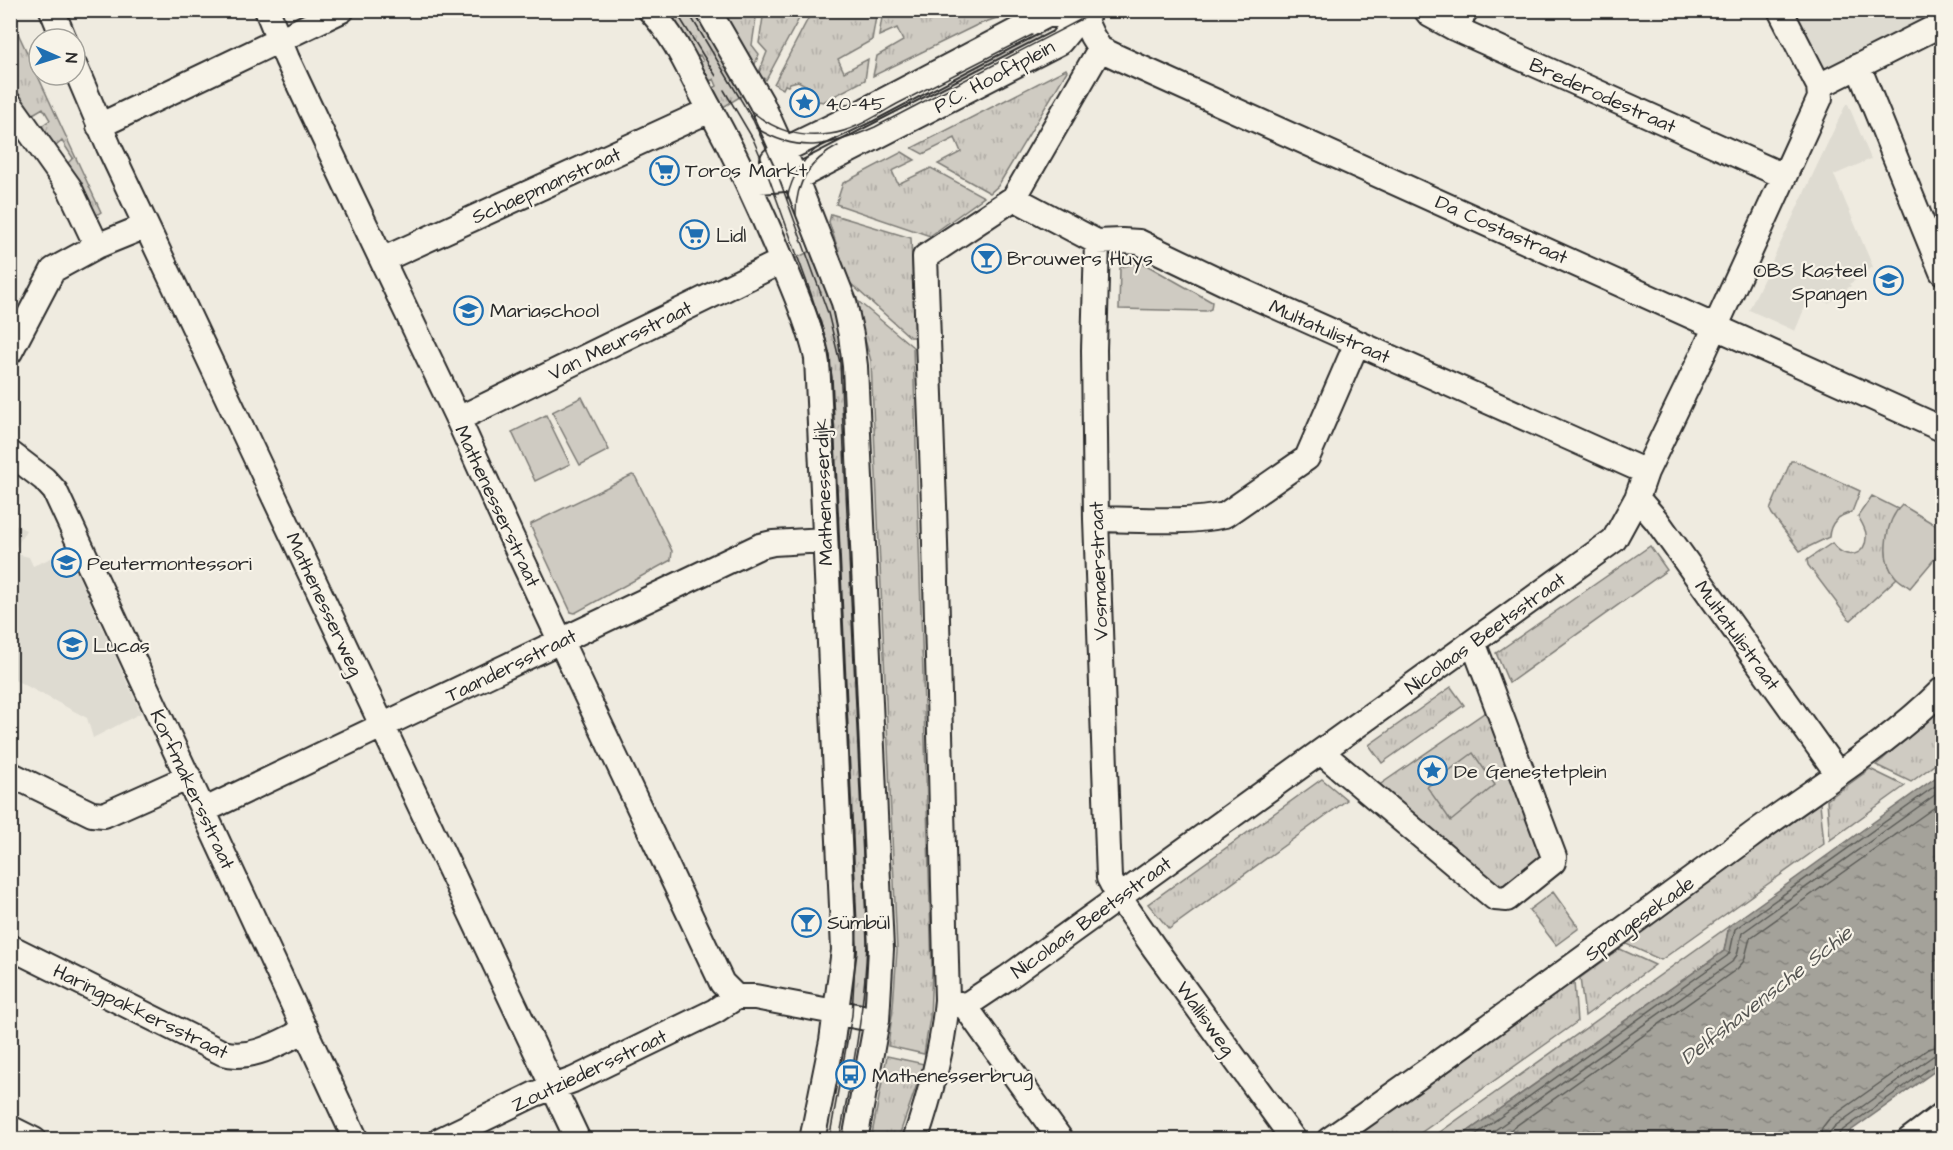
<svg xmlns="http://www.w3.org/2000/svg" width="1953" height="1150" font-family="'Architects Daughter',sans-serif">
	<defs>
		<pattern id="grass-tufts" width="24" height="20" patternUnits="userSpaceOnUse" patternTransform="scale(1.5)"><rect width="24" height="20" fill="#cfcbc2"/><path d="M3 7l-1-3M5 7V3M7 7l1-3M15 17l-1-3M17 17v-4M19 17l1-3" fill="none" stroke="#b2aea7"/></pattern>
		<pattern id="water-ripples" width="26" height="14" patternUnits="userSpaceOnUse" patternTransform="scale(1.5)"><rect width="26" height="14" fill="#a4a29a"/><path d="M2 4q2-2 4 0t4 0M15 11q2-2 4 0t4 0" fill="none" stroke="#86847e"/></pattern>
	</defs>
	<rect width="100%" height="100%" fill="#efebe0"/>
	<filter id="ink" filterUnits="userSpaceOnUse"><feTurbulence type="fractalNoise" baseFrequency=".0167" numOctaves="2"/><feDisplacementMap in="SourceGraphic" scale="12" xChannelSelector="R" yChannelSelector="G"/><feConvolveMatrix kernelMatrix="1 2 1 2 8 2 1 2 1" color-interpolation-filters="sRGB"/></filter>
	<g filter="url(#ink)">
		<path fill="#dedbd1" d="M1942,10L1824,71L1790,11Z
			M1846,104H1848L1871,159L1834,175L1873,267L1860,275L1861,277L1849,284L1851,286L1836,295L1838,297L1828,303L1810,295L1795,331L1749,310Z
			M11,523L26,530L13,553L29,557L33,566L67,551L141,713L93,738L87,718L23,684L12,679L11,682Z"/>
		<path fill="url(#grass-tufts)" stroke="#7d7b76" stroke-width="1.5" d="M658,11H700L748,92L720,109L710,90L717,86L714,79L705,83L696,65L703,61L700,55L693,59Z
			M720,11H757L752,45L759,54L753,69Z
			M764,11H803L766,80L758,75L767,52L759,43Z
			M812,11H877L872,40L838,59L844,72L868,59L865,80L823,102L819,101L816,106L814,105L816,101L811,98L813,95L811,88L798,81L790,83L788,86L785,85L783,89L774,84Z
			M883,11V10L1016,11L977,25L873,76L877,56L903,41L897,28L879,36Z
			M10,16L101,212L92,218L63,168L73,158L62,141L51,150L37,129L50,120L43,108L28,117L11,93V81L17,77L11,68Z
			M1039,34L1043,45L870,133L861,118L1011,42L1014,47Z
			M1066,69L1067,71L998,186L990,193L938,164L961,152L955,138L923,154L912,148Z
			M902,152L915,160L892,171L898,184L931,168L984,197L930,236L836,204L843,183Z
			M831,214L911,238L915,337H910L849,282L829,222Z
			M817,248L819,254L812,257L815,264L823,262L841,312L875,927L867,1003C858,1007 851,1004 846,996L824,367L790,261Z
			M853,297L913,347L932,970L930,1017L924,1054L888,1046L893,1007L897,950L871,361Z
			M1791,461H1795L1860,491L1852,512C1838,516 1830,522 1829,537L1800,551L1772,514L1770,510Z
			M1872,496L1898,509C1888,529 1878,559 1897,578L1851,620L1848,618L1808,565L1807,560L1832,543C1845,562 1868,556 1866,534C1865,527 1861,522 1858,516Z
			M1650,546L1667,570L1509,683L1496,653Z
			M1451,687L1464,705L1382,763L1369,745Z
			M1942,708V759L1911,782L1876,765Z
			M1490,709L1545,856L1505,886L1499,888L1375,788Z
			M1870,769L1905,786L1830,840L1827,800Z
			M1322,779L1347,800L1169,929L1148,904Z
			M1817,800L1820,803L1824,844L1661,960L1626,944L1623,939Z
			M1553,892L1579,928L1556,945L1529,910Z
			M1729,926L1724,951L1457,1139L1429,1140Z
			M1620,949L1655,965L1585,1016L1580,978Z
			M1570,975L1574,982L1577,1022L1412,1139L1345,1140Z
			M887,1056L924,1064L898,1139H871Z"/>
		<path fill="#cfcbc2" stroke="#7d7b76" stroke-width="1.5" d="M1141,262L1212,302L1211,309L1206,311L1119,309L1120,268L1121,267Z
			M582,397L609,450L580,465L552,412Z
			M546,415L570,464L535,481L512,432Z
			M632,475L635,476L672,551L671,560L575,613L571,612L531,527V524Z
			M1902,505L1942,529V550L1910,588C1905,584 1899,581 1895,576C1879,558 1886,520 1902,505Z
			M1473,753L1495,785L1451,821L1427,787Z"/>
		<path fill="url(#water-ripples)" stroke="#74726e" stroke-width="1.5" d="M1942,773V1066L1839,1139H1457L1724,951L1729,926Z"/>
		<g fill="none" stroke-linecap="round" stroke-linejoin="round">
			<path stroke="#5b5b57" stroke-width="1.5" d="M1468,1140L1727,956L1730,952L1735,929L1942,781
				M1481,1140L1732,962L1737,955L1742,933L1942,790
				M1496,1140L1737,969L1744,961L1750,938L1942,802
				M1820,1140L1822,1128L1829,1119L1928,1049L1942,1045
				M1829,1140L1830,1132L1835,1126L1933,1056L1942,1054
				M1837,1140L1840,1132L1937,1063L1942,1062"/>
			<defs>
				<path id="minor" d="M52,10L64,39
					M267,10L287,59L348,189L458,419L510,534L722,983L736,997
					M650,10C680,43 690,74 711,111C739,162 763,214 785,268C797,297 810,327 817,358L844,950L832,1041L812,1140
					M708,10L761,102L794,175L844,302L851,335L855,366L881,949L877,1020L855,1140
					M1080,10L1092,36L1100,49L1119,58L1942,429
					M1426,10L1430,15L1454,28L1784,176
					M1454,28L1466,10
					M1858,66L1942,272
					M75,67L109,147L578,1140
					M1819,86L1942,24
					M10,104L69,187L97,246
					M99,126L342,10
					M773,160L784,150L866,110L1047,15H1082
					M748,182L796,178L1060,42L1082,15L1091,10
					M1014,198L1097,242L1122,241L1139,242L1235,288L1646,472
					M1097,242L1094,350L1096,519L1109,878L1119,897L1153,946L1294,1140
					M382,260L710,110
					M10,352L53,270L97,246L146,226
					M458,419L782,261
					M10,453L44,479L55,491L356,1140
					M1637,498L1657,521L1838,774
					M1096,519C1136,519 1187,524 1225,515L1307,458L1357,343
					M1321,752L1495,898L1507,899L1553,862L1554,857L1473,642
					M10,774L92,814L104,815L189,777
					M203,811L760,546L773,543L825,540
					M10,947L223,1053C252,1061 280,1042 306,1030
					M736,997H755L877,1020
					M947,1000L965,1006L1007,978L1614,540L1637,498L1646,472L1704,352L1820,98L1819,86L1780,10
					M965,1006L1061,1140
					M10,1128L34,1140
					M440,1140L535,1094L573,1080L715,1011L736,997
					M915,1140C931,1093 943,1048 947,1000L934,505L925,257L1014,198L1100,49
					M1329,1140C1470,1041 1610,940 1748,838C1813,789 1885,747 1942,690
					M1909,1140L1942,1115"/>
			</defs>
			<use href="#minor" stroke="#2b2b2b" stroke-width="28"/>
			<use href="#minor" stroke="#f7f3e8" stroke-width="24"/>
			<path stroke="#2b2b2b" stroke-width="1.5" d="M675,10L716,76
				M687,10L753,120L776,170L828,313L840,363L867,942C865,1009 852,1074 839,1140
				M724,90L753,139L765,167L810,291L826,340L832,377L857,926L852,1015L829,1140
				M750,110C774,130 799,139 830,134C854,131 877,115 897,104C942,81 987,58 1032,35
				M756,128C800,155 832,146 875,127L1099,10
				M787,199C792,175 803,157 824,143
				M796,215C795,183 811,160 838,146"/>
		</g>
	</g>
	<defs>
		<symbol id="sight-ring" viewBox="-11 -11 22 22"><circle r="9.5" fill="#f7f3e8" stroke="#1f6fb2" stroke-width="1.5"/><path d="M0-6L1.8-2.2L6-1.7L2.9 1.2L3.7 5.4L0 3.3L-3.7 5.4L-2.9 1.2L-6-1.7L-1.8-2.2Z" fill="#1f6fb2"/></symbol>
		<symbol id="supermarket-ring" viewBox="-11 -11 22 22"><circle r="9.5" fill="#f7f3e8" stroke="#1f6fb2" stroke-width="1.5"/><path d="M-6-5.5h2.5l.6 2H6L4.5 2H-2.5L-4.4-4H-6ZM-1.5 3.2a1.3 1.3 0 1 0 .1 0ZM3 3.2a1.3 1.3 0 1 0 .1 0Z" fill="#1f6fb2"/></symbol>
		<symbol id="bar-ring" viewBox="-11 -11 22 22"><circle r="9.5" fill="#f7f3e8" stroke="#1f6fb2" stroke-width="1.5"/><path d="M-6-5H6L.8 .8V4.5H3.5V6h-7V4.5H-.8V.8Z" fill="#1f6fb2"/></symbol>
		<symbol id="school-ring" viewBox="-11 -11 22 22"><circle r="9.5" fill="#f7f3e8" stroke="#1f6fb2" stroke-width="1.5"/><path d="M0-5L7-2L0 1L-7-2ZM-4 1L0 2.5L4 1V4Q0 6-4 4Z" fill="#1f6fb2"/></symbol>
		<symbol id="bus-ring" viewBox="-11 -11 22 22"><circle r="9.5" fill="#f7f3e8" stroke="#1f6fb2" stroke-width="1.5"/><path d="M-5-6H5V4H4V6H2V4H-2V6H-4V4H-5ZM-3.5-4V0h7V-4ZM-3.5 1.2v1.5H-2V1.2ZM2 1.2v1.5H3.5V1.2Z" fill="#1f6fb2"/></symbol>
	</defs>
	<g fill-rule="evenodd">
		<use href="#sight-ring" x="788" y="86" width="33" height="33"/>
		<use href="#supermarket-ring" x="648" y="154" width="33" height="33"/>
		<use href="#supermarket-ring" x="678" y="218" width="33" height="33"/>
		<use href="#bar-ring" x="970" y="242" width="33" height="33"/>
		<use href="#school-ring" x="1872" y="264" width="33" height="33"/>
		<use href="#school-ring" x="452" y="294" width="33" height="33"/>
		<use href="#school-ring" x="50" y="546" width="33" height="33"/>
		<use href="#school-ring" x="56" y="628" width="33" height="33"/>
		<use href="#sight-ring" x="1416" y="754" width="33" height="33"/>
		<use href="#bar-ring" x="790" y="906" width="33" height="33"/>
		<use href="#bus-ring" x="834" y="1058" width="33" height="33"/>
	</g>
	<g text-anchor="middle" stroke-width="4.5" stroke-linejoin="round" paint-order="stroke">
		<g font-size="20" fill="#2b2b2b" stroke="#f7f3e8">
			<text transform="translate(994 76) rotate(-28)" y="7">P.C. Hooftplein</text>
			<text transform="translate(1603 95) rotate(24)" y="7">Brederodestraat</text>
			<text transform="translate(546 185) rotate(-24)" y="7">Schaepmanstraat</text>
			<text transform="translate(1502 229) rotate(24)" y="7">Da Costastraat</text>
			<text transform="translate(1330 331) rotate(24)" y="7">Multatulistraat</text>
			<text transform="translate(620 340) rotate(-26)" y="7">Van Meursstraat</text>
			<text transform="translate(823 492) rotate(-92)" y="7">Mathenesserdijk</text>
			<text transform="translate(498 506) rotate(65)" y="7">Mathenesserstraat</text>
			<text transform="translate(1098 571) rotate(-92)" y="7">Vosmaerstraat</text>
			<text transform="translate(325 604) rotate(65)" y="7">Mathenesserweg</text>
			<text transform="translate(1485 633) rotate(-36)" y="7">Nicolaas Beetsstraat</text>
			<text transform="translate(1738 635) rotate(54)" y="7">Multatulistraat</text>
			<text transform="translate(511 665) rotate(-26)" y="7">Taandersstraat</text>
			<text transform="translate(193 789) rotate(65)" y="7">Korfmakersstraat</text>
			<text transform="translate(1091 917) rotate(-36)" y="7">Nicolaas Beetsstraat</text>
			<text transform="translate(1639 918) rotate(-36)" y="7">Spangesekade</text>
			<text transform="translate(141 1011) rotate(26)" y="7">Haringpakkersstraat</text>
			<text transform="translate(1206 1018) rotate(54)" y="7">Wallisweg</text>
			<text transform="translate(589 1070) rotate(-25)" y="7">Zoutziedersstraat</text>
		</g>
		<g font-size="20" fill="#2b2b2b" stroke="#f7f3e8" text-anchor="start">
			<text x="825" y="110">40-45</text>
			<text x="685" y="177">Toros Markt</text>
			<text x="716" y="242">Lidl</text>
			<text x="1007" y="265">Brouwers Huys</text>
			<text x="1867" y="277" text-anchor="end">OBS Kasteel<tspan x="1867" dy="23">Spangen</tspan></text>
			<text x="490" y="317">Mariaschool</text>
			<text x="87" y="570">Peutermontessori</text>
			<text x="93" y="652">Lucas</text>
			<text x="1454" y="778">De Genestetplein</text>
			<text x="827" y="929">Sümbül</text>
			<text x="872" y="1082">Mathenesserbrug</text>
		</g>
		<g font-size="21" font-style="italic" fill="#555552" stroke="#f7f3e8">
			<text transform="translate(1766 995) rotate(-38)" y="7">Delfshavensche Schie</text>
		</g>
	</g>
	<rect width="1953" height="1150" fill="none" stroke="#f7f3e8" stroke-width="36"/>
	<rect x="18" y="18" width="1917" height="1114" fill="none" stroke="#2b2b2b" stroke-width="2" filter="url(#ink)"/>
	<g transform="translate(57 57) rotate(93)"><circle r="28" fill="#f7f3e8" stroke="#a5a39c" stroke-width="1.5"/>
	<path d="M0-4.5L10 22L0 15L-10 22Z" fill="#1f6fb2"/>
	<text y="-9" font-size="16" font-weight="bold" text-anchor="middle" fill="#2b2b2b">N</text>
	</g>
</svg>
